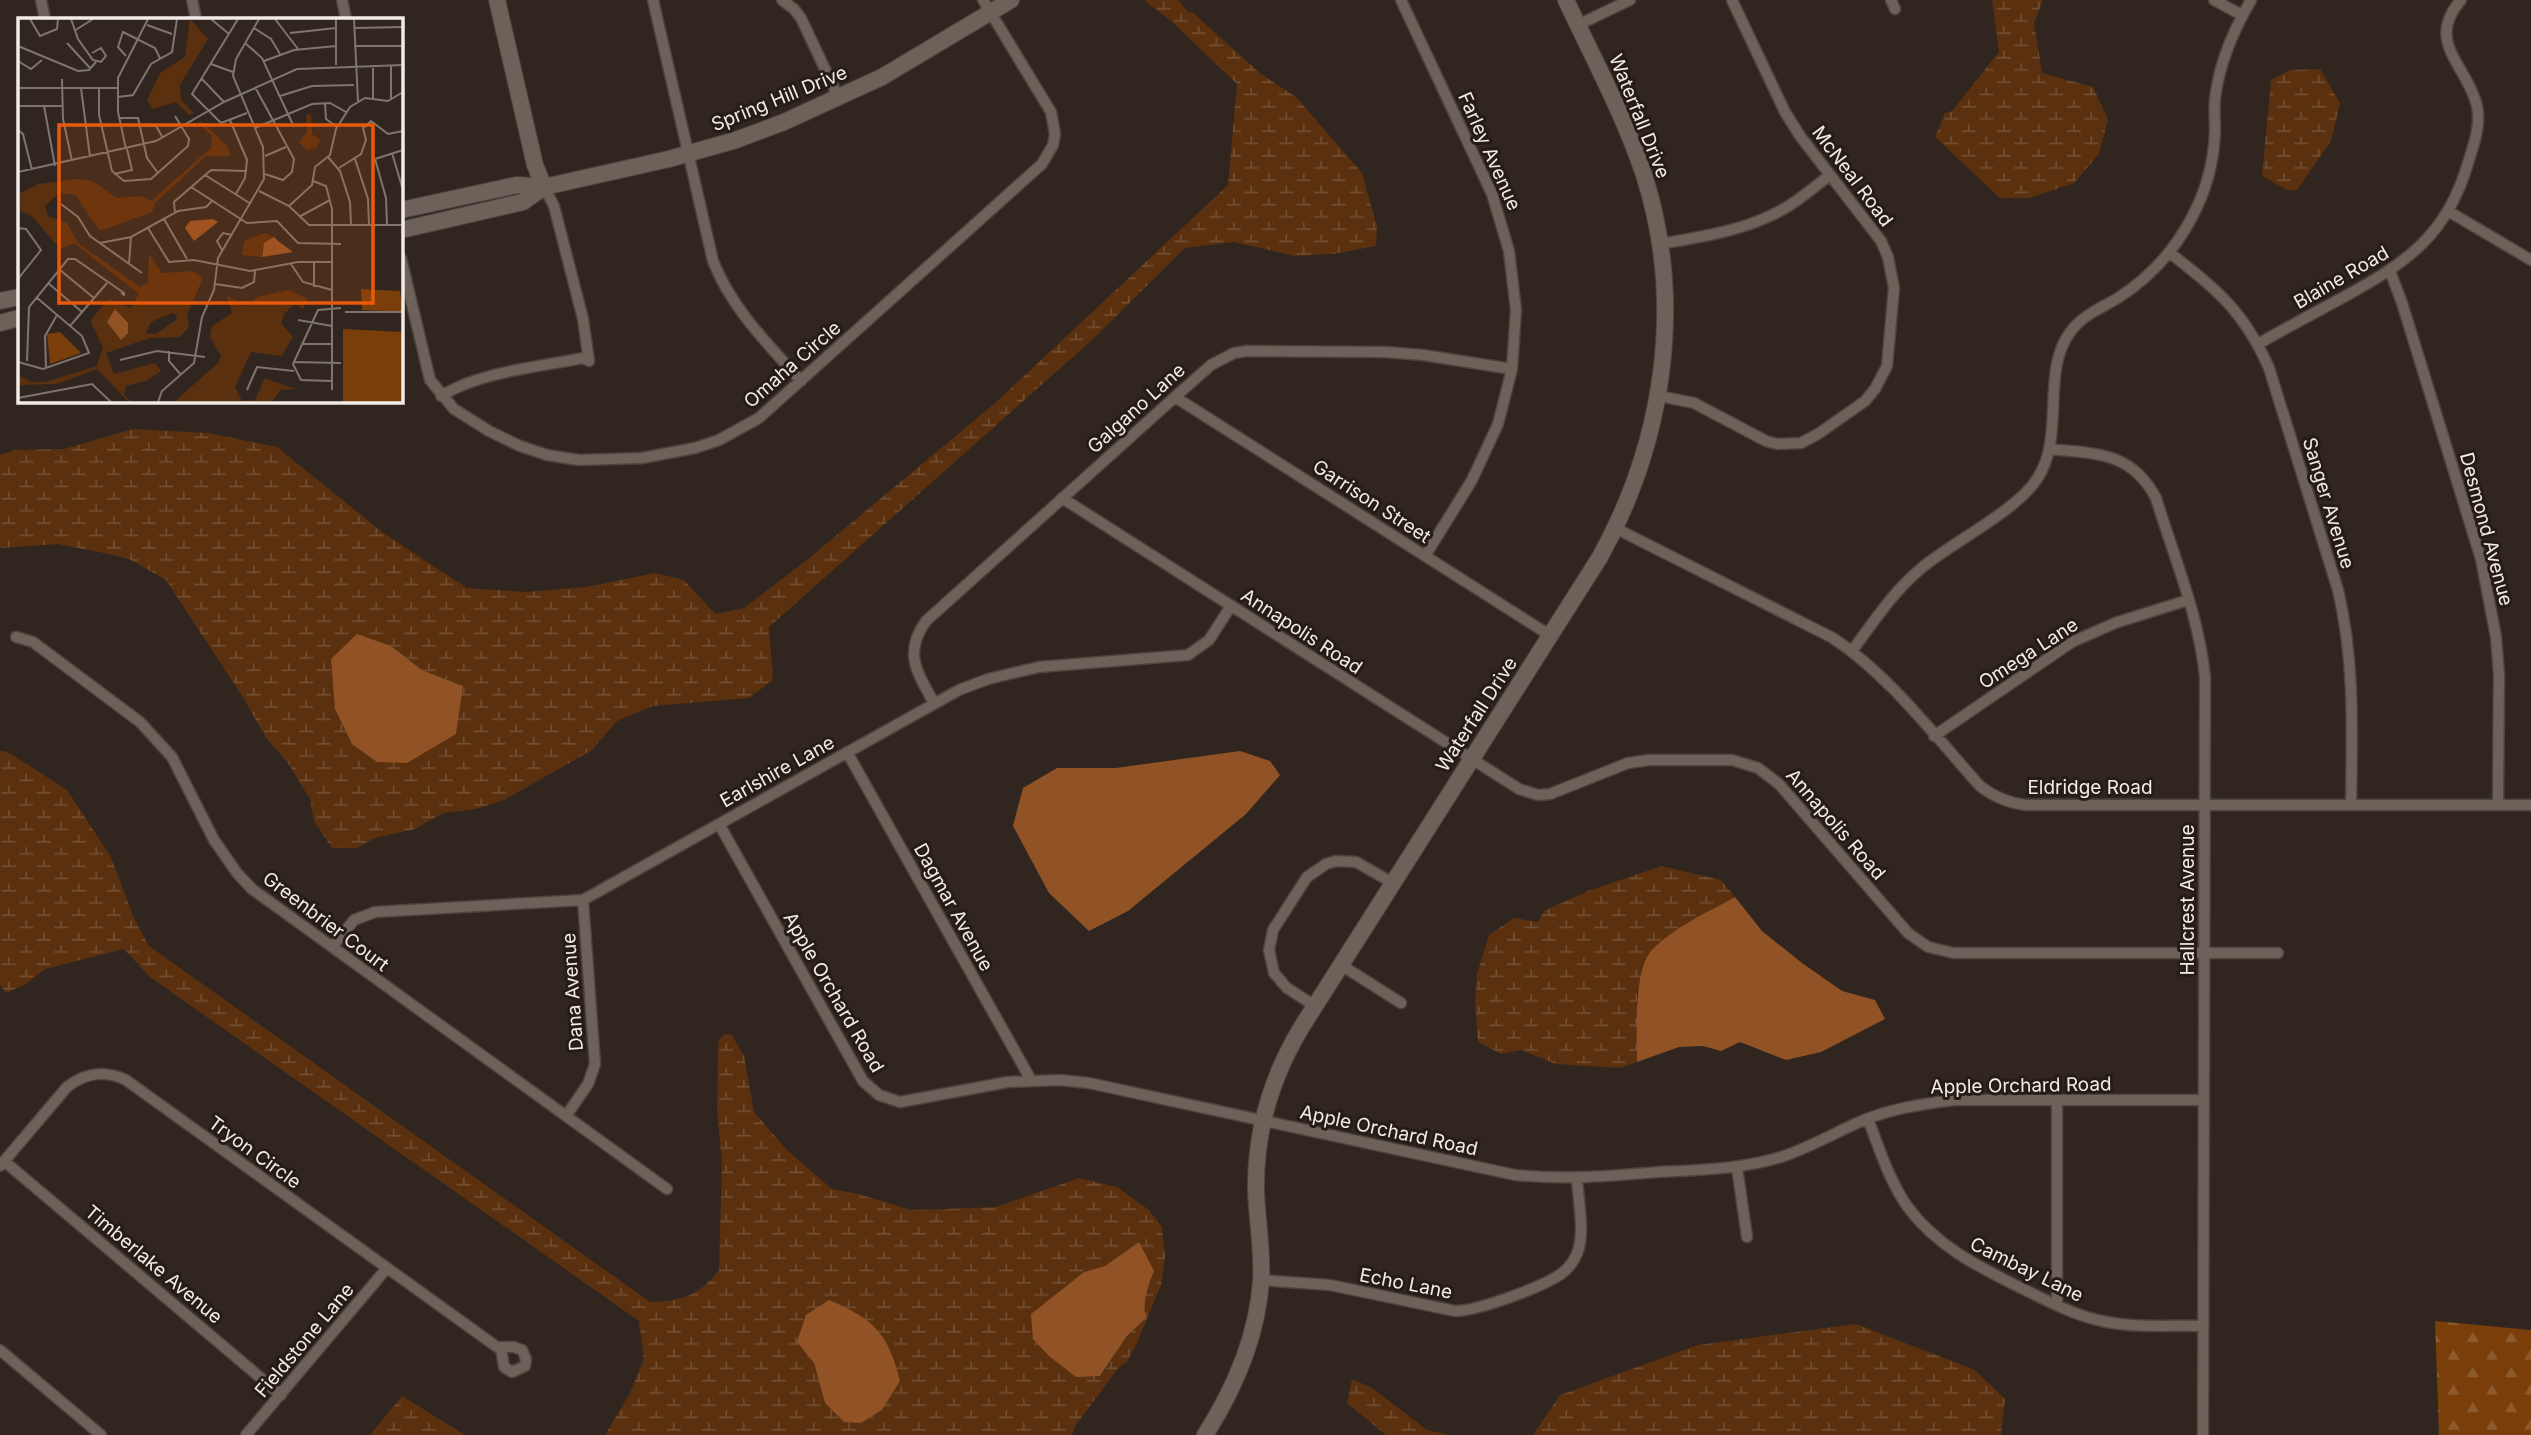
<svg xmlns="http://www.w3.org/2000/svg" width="2531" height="1435" font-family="Inter,sans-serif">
	<defs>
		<pattern id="forest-firs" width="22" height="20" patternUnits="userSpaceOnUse" patternTransform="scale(1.75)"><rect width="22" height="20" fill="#793e09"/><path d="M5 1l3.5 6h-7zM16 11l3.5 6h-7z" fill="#8c5a2d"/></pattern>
		<pattern id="wetland-marsh" width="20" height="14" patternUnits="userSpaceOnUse" patternTransform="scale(1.75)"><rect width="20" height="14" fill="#5a300e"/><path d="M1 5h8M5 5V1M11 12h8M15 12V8" fill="none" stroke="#724e31"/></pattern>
	</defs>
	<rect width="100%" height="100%" fill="#30261f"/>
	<path fill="url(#forest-firs)" d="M2435,1321L2531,1330V1435H2439Z"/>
	<path fill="url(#wetland-marsh)" fill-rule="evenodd" d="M1144,0H1178L1189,13L1192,12L1261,74L1296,97L1362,173L1377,226L1376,246L1333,254L1294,256L1234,242L1185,248L1092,340L769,627L773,680L749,698L653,706L617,721L592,750L504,800L476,809L443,813L415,829L375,838L357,848H332L314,821L310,799L288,763L266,738L244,699L166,580L129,559L104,553L58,544L0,548V455L15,450L64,449L133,429L208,433L277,447L382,532L467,588L526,592L586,587L655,573L684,580L715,614L744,608L808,559L994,404L1228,185L1237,84L1172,22ZM391,646L422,670L463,686L352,744L336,710L331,659Z
		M1992,0H2043L2034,23L2042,73L2093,87L2108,120L2099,154L2074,183L2030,198H2000L1935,137L1945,113L1952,111L1999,52Z
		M2320,69L2340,103L2331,141L2297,190H2287L2262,176L2271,80L2290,70Z
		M0,751H5L16,757L67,790L111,857L133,916L149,946L650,1302C682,1301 699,1296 719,1270L722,1163L717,1109L718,1049L719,1040L725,1034H731L744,1056L754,1112L787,1150L832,1189L859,1194L911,1210L974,1208L996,1207L1079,1178L1117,1187L1149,1210L1162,1227L1165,1257L1161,1285L1136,1345L1126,1363L1119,1367L1076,1425L1072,1435H605L630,1393L644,1359L639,1321L150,977L124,949L45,969L26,984L6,993L0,985ZM1138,1243L1154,1271C1148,1287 1142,1301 1146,1318L1127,1336L1101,1376L1031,1314L1084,1272L1105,1266ZM814,1363L900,1381L882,1410L861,1423L825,1403Z
		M1662,866L1721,880L1735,897L1680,928L1637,991V1062L1620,1068L1556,1064L1521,1050L1501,1054L1478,1042L1475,1001L1477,974L1489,935L1514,918L1538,922L1544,911L1588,891Z
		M1856,1324L1975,1370L2005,1399L2001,1435H1533L1560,1395L1698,1345Z
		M1352,1379L1372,1388L1427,1430L1449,1435H1386L1347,1403Z
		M402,1396L465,1435H370Z"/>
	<path fill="#915325" d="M357,634L391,646L422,670L463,686L456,734L407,763L377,762L352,744L335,709L331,659Z
		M1240,751L1270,761L1280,775L1246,814L1128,911L1089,931L1049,893L1013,826L1023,788L1057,768H1116Z
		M1735,897L1762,931L1802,963L1842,991L1875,1000L1885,1019L1821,1052L1786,1060L1740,1042L1721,1051L1703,1046L1679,1047L1637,1062C1637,1035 1633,970 1652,950C1674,927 1708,912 1735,897Z
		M1139,1242L1154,1271C1148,1287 1142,1301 1146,1318L1127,1336L1100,1376L1076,1377L1049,1356L1033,1339L1031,1314L1084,1272L1105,1266Z
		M829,1300C874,1319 888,1333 900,1381L882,1410L861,1423L844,1422L825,1403L814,1363L797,1342L806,1315Z"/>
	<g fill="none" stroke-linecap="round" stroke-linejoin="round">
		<defs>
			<path id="street" d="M41,0L45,19
				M192,0L196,19
				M342,0L346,19
				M653,0L713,261C732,309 767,343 801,381
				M782,0L794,9L801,18L839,99
				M1401,0L1492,194L1509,251L1516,310L1512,369L1498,424L1472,480L1425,556
				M1891,0L1895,9
				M2214,0L2242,15
				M1578,25L1630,0
				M2448,211L2531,260
				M1660,244C1705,236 1751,230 1790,205C1804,196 1817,185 1830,175
				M2170,253C2217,290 2244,311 2269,368L2338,590C2355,662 2352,731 2351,805
				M401,258L430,380L454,409L489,431L520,446L547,455L579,460L642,458L695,448L719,440L759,418L1042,164L1053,145L1055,134L1051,112L983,0
				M2390,271L2402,303L2481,559L2496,637L2499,675L2498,805
				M2258,344C2286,328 2314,313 2342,298C2406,263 2447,236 2468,163C2474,144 2481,125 2477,106C2468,66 2424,42 2461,0
				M441,396C479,372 538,367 583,358L589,361L583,319L554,206L544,187
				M1659,396L1694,403L1766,441L1777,444L1801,443L1818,434L1865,401L1875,389L1887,366L1894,288L1888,257L1881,241L1800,136L1785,112L1732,0
				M1175,397L1551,636
				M2049,449C2096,454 2131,451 2156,498C2174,557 2199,616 2205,677L2203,1435
				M1062,498L1519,789L1538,795L1550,794L1628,763L1649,760H1732L1758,768L1779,784L1908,933L1928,947L1954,953H2278
				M1615,528L1833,638C1890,676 1934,735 1980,786C1994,797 2008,803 2026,805H2531
				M16,637L33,642L140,722L172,757L214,840L237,873L252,889L667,1189
				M1852,651C1874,621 1895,589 1924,566C1956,540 2016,511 2037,479C2066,436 2040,371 2071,331C2083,315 2101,308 2118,298C2149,278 2175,250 2192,217C2206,191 2214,160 2215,131C2215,120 2214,109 2215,99C2219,63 2233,31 2251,0
				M934,703C917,672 903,653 926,621L1175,397L1211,365L1234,353L1247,351L1386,352L1423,355L1512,369
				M1934,736L2072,642L2115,623L2188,600
				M847,752L1031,1080
				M719,824L863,1081L879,1095L900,1102L1008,1082L1060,1080L1089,1083L1515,1175C1563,1180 1610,1176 1658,1172C1701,1170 1744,1169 1784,1156C1810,1147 1833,1134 1857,1123C1888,1109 1921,1104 1955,1100H2204
				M332,947L354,920L375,912L583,900L959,690L988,679L1039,667L1188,655L1209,640L1231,606
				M1341,965L1401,1003
				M1315,1006L1287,988L1274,973L1269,950L1273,930L1307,877L1326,864L1336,861L1356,862L1393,883
				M566,1116L588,1084L595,1064L583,900
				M1868,1119C1879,1148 1889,1180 1907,1206C1937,1247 1979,1267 2023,1289C2050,1302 2077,1317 2107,1322C2138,1328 2171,1325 2203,1326
				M4,1161L281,1395
				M0,1166L67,1087C86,1072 105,1070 126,1080L497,1347H514L522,1350L526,1359L525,1366L512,1372L504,1367L501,1348
				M1737,1167L1747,1237
				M1261,1280L1330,1285L1455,1311C1478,1311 1542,1287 1561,1274C1569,1268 1576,1258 1579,1248C1584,1226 1578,1199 1577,1178
				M2057,1305V1100
				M0,1350L101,1435
				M246,1435L387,1268"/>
			<path id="secondary" d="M497,0L535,165L544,187
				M401,210L517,185L544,187L669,159L736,140L784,122L882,77L1011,0
				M401,230L523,202L544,187
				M0,301L19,297
				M0,323L19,318
				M1205,1435C1235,1388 1257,1338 1261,1281C1263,1251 1257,1221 1256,1191C1255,1132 1271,1078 1301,1028L1600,557C1664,441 1685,303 1644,175C1624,115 1593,58 1566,0"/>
		</defs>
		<use href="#street" stroke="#4c443e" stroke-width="13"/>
		<use href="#secondary" stroke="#4c443e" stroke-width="18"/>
		<use href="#street" stroke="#6d6159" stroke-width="10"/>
		<use href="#secondary" stroke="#6d6159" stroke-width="16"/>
	</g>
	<g text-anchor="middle" stroke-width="6" stroke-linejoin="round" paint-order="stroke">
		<g font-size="19" fill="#f2ebe7" stroke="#261c16">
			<text transform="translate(779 98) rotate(-22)" y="7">Spring Hill Drive</text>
			<text transform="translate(1640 116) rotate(68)" y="7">Waterfall Drive</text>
			<text transform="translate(1490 151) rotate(66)" y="7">Farley Avenue</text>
			<text transform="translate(1853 176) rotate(53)" y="7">McNeal Road</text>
			<text transform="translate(2341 277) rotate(-30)" y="7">Blaine Road</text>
			<text transform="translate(792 364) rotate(-41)" y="7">Omaha Circle</text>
			<text transform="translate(1136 408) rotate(-42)" y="7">Galgano Lane</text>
			<text transform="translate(1372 501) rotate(33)" y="7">Garrison Street</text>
			<text transform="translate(2329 503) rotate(73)" y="7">Sanger Avenue</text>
			<text transform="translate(2487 529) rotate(75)" y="7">Desmond Avenue</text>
			<text transform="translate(1302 631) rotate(33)" y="7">Annapolis Road</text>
			<text transform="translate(2028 653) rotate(-33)" y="7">Omega Lane</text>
			<text transform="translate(1476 714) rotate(-57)" y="7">Waterfall Drive</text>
			<text transform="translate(777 771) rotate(-29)" y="7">Earlshire Lane</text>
			<text x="2090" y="794">Eldridge Road</text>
			<text transform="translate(1836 824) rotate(49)" y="7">Annapolis Road</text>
			<text transform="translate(2187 900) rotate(-90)" y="7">Hallcrest Avenue</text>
			<text transform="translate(954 907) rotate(61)" y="7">Dagmar Avenue</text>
			<text transform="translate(326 921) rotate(37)" y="7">Greenbrier Court</text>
			<text transform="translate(572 992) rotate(-94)" y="7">Dana Avenue</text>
			<text transform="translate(834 992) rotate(60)" y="7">Apple Orchard Road</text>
			<text transform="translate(2021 1085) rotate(-1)" y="7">Apple Orchard Road</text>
			<text transform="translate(1389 1130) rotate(12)" y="7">Apple Orchard Road</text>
			<text transform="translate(255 1152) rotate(36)" y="7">Tryon Circle</text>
			<text transform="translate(154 1264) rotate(40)" y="7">Timberlake Avenue</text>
			<text transform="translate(2027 1269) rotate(26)" y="7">Cambay Lane</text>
			<text transform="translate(1406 1283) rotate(11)" y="7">Echo Lane</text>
			<text transform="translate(304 1340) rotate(-50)" y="7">Fieldstone Lane</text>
		</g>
	</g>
	<g transform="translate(18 18)">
		<rect width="385" height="385" fill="#30261f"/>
		<path d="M343,271L382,273L385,294L344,292ZM325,311L385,314V384H325ZM42,314L63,335L32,346L29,316Z" fill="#793e09"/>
		<path d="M172,1L190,21L162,67L163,82L176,95L171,97L158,84L134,91L129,82L142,55L167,39ZM293,96L294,116L302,122L298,130L289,132L281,124L289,114L288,97ZM183,103L210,129L212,138H188L137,185L134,194L82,213L57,177L41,175L27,188L30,198L49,205L60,225L122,269L130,265L131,236L144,255L175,253L185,260L169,297L171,309L162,319L132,320L88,335L96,356L137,345L143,353L128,363L108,368L106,377L114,384H111L79,351L39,366L0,367V357L13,364H27L79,348L85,329L73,305L75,299L91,281L112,290L121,276L56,225L42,231L14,198L0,192V176L21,166L58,161L75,163L99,180L122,178L133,183L193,130L194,118L180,105ZM154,295L159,297L158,302L138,316L128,315L133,304ZM247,215L256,219L244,230V239L224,237L226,223ZM271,272L290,281L285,291L277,286L266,296L263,305L275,319L264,338L233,334L217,369L224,383L237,382L247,360L277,371L262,372L254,384H156L201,344L203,338L192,319L194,308L214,295L209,278L228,288L239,279Z" fill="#5a300e" fill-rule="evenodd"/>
		<path d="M195,201L200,204L176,223L167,210L172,203ZM256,219L260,223L275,234L244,239L246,225ZM97,291L110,305V315L103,322L89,304Z" fill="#915325"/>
		<path fill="none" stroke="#7e756f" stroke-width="2" d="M12,1L22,18L39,11L40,1M53,1L60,21L75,42L83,44L88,38L83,30L74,35M193,1L211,16M220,1L174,76L203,105L229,95M257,1L280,31M336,1L340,83M129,7L154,16M236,10L253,21L262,36M336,10L385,9M56,13L75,1M272,15L318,10M49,25L72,50M227,25L244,40L276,109M0,28L60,53L71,52L78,44M336,28H385M108,38L100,29L105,14L137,30L142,40M0,43L13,51L24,42M246,43L276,32L318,28M193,46L215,54M318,47V1M373,48V81M183,60L206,84M44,61L45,101L54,143M237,69L276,141L274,154L265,162L247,156M0,70H100M63,70L72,139M81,70V97L94,153L106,163L133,161L170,128L171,121L157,98M262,78L294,68L336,67M100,79L115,77L133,46L154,34L159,1M355,81V47M307,85L308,101L319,109M0,88H44M26,88L37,148M101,100H120L129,140L140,155M212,102L229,142L227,160L218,176M122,108H138L145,120M237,110L294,86L312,85L328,94M0,112L5,116L14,152M108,131L100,94V60L130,1M374,135L385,172M247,138L268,129M310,139L322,153L332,184L333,207M337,141L350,181L351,207M357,141L368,180L369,207M357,141L385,132M321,150L343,136L348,122L345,110L353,103L370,116L385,113M0,154L138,123L206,84L279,51L385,47M96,156L114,152L109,131M187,157L233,186M295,163L308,168L314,191V372M173,169L229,205L259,203L280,225L323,226M241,173L271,188L291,207H385M43,186L60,199L72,218L124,255M271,188L294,167L297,149L312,137L318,111L332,89L347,80L370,83L385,74M157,195L156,184L193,152L229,153M281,199L312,182M146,201L169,241M0,210L8,211L23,232L0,261M130,210L151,244L176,242L232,253L280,244H314M82,225L113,219L160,193L188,189L194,183M204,232L199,223L205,215L214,217M111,246L113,219M273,246L285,264L314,272M42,252L76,280M30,265L64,294M197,266L224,270L236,264L237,253M296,269V244M327,294H385M280,302L314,308M52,308L89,265M284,326H314M151,333V343L163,357M102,342L139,333L187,339M9,343L11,289L50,241H57L106,275V277L103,275M0,344L25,351L71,335L64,318L18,279M275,344L323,345M28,350L27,318L39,297M314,363L283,362L275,346L300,292L323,290M229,372L239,349L276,353M0,380L74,366L93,384M140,384L144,373L176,345L184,299L196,272L200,240L246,161L245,129L215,58L218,41L241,1"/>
		<path fill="#e8590c" fill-opacity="0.15" stroke="#e8590c" stroke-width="3.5" d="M41,107H355V285H41Z"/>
		<rect width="385" height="385" fill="none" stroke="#f2ebe7" stroke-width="3.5"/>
	</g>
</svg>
